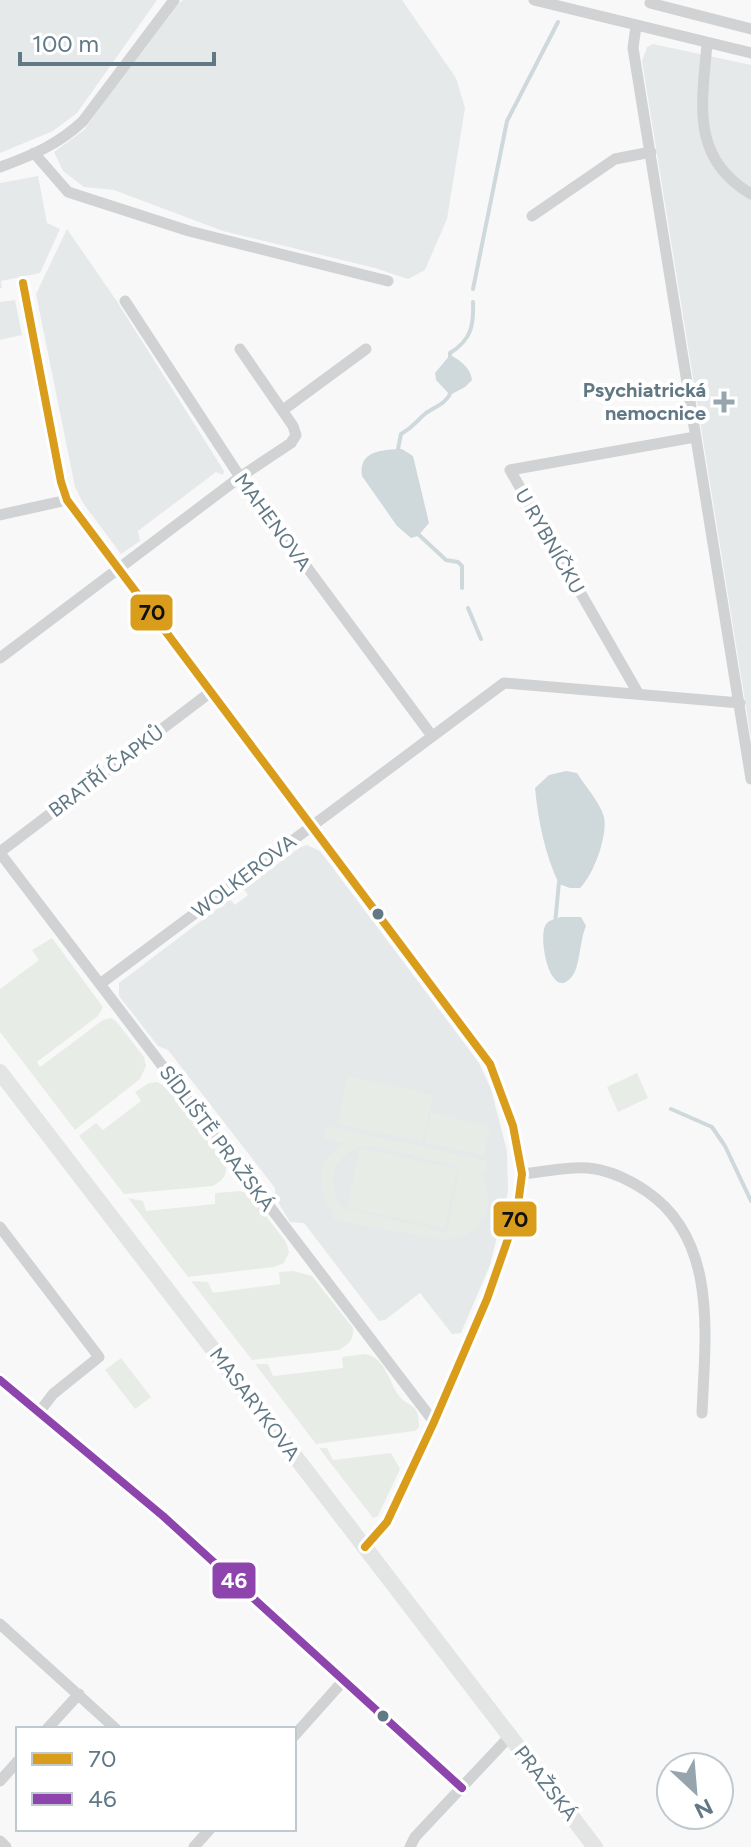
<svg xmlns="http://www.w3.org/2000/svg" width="751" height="1847" font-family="Figtree,sans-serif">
	<rect width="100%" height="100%" fill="#f8f8f8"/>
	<path fill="#e6e9e9" d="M0,0H157L77,113L53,131L0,153Z
		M183,0H402L456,78L465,108L447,219L425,270L408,279L375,268L223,231L114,190L84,187L63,171L54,152L84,130L168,11Z
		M653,44L751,65V738L642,61L647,47Z
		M38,176L47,223L60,229L40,273L1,281L2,288H0V183Z
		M67,229L116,300L224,471L223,475L216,472L138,531L140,541L121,554L83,503L75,487L36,294Z
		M15,300L22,335L0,340V302Z
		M307,845L320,851L453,1028L479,1063L491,1089L507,1151L508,1192L490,1265L461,1333L452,1334L420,1293L385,1320L379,1321L304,1223L290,1222L275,1197V1188L168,1050L158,1046L119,996V983L230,899L235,905L248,895L244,889L299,848Z"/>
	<path fill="#e8ece6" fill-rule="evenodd" d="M52,938L103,1007L98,1016L37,1062L40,1067L103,1020L111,1018L116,1021L144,1057L146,1066L140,1079L75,1130L0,1032V989L39,960L32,950Z
		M637,1073L648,1098L618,1112L607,1087Z
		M348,1076L433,1095L422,1142L338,1124Z
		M157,1082L167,1088L226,1164C227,1176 223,1180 213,1186L124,1194L79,1136L96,1123L103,1130L141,1101L135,1092L149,1083Z
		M431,1113L490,1126L484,1155L425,1142Z
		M327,1126L487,1161L484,1174H480C499,1208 482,1237 443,1240L334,1220C334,1211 331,1210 327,1203C314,1178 322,1157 345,1143L324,1138ZM359,1146L378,1147L460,1167L447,1233L343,1208C325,1183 331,1159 359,1146Z
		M360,1148L457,1169L444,1228L347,1207Z
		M240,1191L249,1194L286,1242L289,1252L284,1263L274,1267L188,1277L128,1198L143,1201L146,1211L215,1204V1193Z
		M293,1271L312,1276L353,1328C354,1340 349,1344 339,1350L252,1360L191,1281L208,1282L213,1293L280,1284L279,1272Z
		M365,1354C386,1357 389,1384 400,1397C404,1402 411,1404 415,1409C419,1414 419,1421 419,1427L415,1431L316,1444L255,1364H268L273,1376L343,1368L342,1357Z
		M121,1358L151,1397L135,1409L105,1370Z
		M319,1448H327L333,1460L391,1453L400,1469L378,1516L373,1518Z"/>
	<path fill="#cfd9db" d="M450,355C460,360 471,368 472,380L465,387L450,395L436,380L435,373Z
		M402,449L413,456L429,523L418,536L411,538L397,526L362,476C358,450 383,450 402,449Z
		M566,771L577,773C585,786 600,802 604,817C608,836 593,876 580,888H570L559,884C545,855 538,820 535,788L549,775Z
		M561,917H581L586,926C580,939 580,965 573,975C552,1005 538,942 545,926C548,920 555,919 561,917Z"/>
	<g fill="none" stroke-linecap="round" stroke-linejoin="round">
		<path stroke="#cfd9db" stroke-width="4" d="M473,289L507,121L558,22
			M450,360V353C471,340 474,326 473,302
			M397,454L401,434C415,426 416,421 426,413C436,406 446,404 451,392
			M418,534L446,560L458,562L462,566V588
			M468,608L481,639
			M555,924L559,882
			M671,1109L712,1127L725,1146L751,1201"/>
		<path stroke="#d0d2d3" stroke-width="11" d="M534,0L751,53
			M650,3L751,29
			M636,26L633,48L751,779
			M707,44C702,103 690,158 751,194
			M34,153L68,192L189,231L388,281
			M0,167C31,156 59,144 83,121L174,0
			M532,216L615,159L651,152
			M23,283L61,482L67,500L490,1064L513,1126L522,1174L517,1213L487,1299L434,1422L387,1522L365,1547
			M125,301L240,477L432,736
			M283,410L366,349
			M0,515L67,500
			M0,658L240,477L291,443L296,435L293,426L240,349
			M638,693L510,470L695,437
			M0,852L212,691
			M0,853L434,1422
			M100,984L504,683L740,703
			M522,1174C545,1172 572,1165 595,1169C614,1172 631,1181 646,1191C719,1240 705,1337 702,1413
			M0,1227L99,1357L53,1394L40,1411
			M0,1380L163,1516L462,1788
			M0,1624L116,1729
			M47,1729L79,1694
			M294,1736L344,1680
			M0,1781L18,1761
			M0,1841L6,1847
			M194,1847L210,1829
			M410,1847L415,1837L510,1736"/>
		<path stroke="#e3e4e4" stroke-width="16" d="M0,1072L595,1847"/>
		<defs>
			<path id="bus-1" d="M23,283L61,482L67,500L490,1064L513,1126L522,1174L517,1213L487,1299L434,1422L387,1522L365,1547"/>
			<path id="bus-2" d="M0,1380L163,1516L462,1788"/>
		</defs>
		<use href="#bus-1" stroke="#fff" stroke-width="14"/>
		<use href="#bus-2" stroke="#fff" stroke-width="14"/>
		<use href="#bus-1" stroke="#d99d1b" stroke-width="8"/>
		<use href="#bus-2" stroke="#8e44ad" stroke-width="8"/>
	</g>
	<path fill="#96a5ad" stroke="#fff" stroke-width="3" d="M720 390h8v8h8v8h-8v8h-8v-8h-8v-8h8z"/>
	<g fill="#617885" stroke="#fff" stroke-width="3">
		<circle cx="378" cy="914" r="7"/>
		<circle cx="383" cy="1716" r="7"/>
	</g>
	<g text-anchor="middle" stroke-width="8" stroke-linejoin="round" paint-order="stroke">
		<g font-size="20" font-weight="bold" fill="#617885" stroke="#fff" text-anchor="end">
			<text x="706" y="397">Psychiatrická<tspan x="706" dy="23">nemocnice</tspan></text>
		</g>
		<g font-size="20" fill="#617885" stroke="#fff">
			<text transform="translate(273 522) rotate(54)" y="7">MAHENOVA</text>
			<text transform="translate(550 541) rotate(60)" y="7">U RYBNÍČKU</text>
			<text transform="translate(106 771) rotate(-37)" y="7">BRATŘÍ ČAPKŮ</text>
			<text transform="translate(244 876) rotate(-37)" y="7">WOLKEROVA</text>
			<text transform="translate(217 1138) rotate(53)" y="7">SÍDLIŠTĚ PRAŽSKÁ</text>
			<text transform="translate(255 1404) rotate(53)" y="7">MASARYKOVA</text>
			<text transform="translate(546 1783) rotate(52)" y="7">PRAŽSKÁ</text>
		</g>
	</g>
	<g stroke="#fff" stroke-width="3">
		<rect x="129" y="593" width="45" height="39" rx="8" fill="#d99d1b"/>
		<rect x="492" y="1200" width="46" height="38" rx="8" fill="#d99d1b"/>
		<rect x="211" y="1561" width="46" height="39" rx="8" fill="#8e44ad"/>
	</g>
	<g font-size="22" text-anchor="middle" font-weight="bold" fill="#fff">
		<text x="234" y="1588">46</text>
	</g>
	<g font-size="22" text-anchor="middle" font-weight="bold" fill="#111">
		<text x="152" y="620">70</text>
		<text x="515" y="1227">70</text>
	</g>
	<rect x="16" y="1727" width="280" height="104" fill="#ffffff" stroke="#c0c9ce" stroke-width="2"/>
	<rect x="32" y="1753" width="40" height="12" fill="#d99d1b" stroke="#c0c9ce" stroke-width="2"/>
	<text x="88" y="1767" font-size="24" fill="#617885">70</text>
	<rect x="32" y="1793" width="40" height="12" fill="#8e44ad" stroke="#c0c9ce" stroke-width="2"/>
	<text x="88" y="1807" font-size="24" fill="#617885">46</text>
	<g transform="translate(695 1791) rotate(154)"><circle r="38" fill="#ffffff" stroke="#c0c9ce" stroke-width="2"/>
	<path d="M0-6L14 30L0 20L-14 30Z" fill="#96a5ad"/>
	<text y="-12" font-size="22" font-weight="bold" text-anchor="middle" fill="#617885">N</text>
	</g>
	<path d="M20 52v12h194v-12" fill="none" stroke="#617885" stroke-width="4"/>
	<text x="32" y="52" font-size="24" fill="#617885" stroke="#ffffff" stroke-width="6" paint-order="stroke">100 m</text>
</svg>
